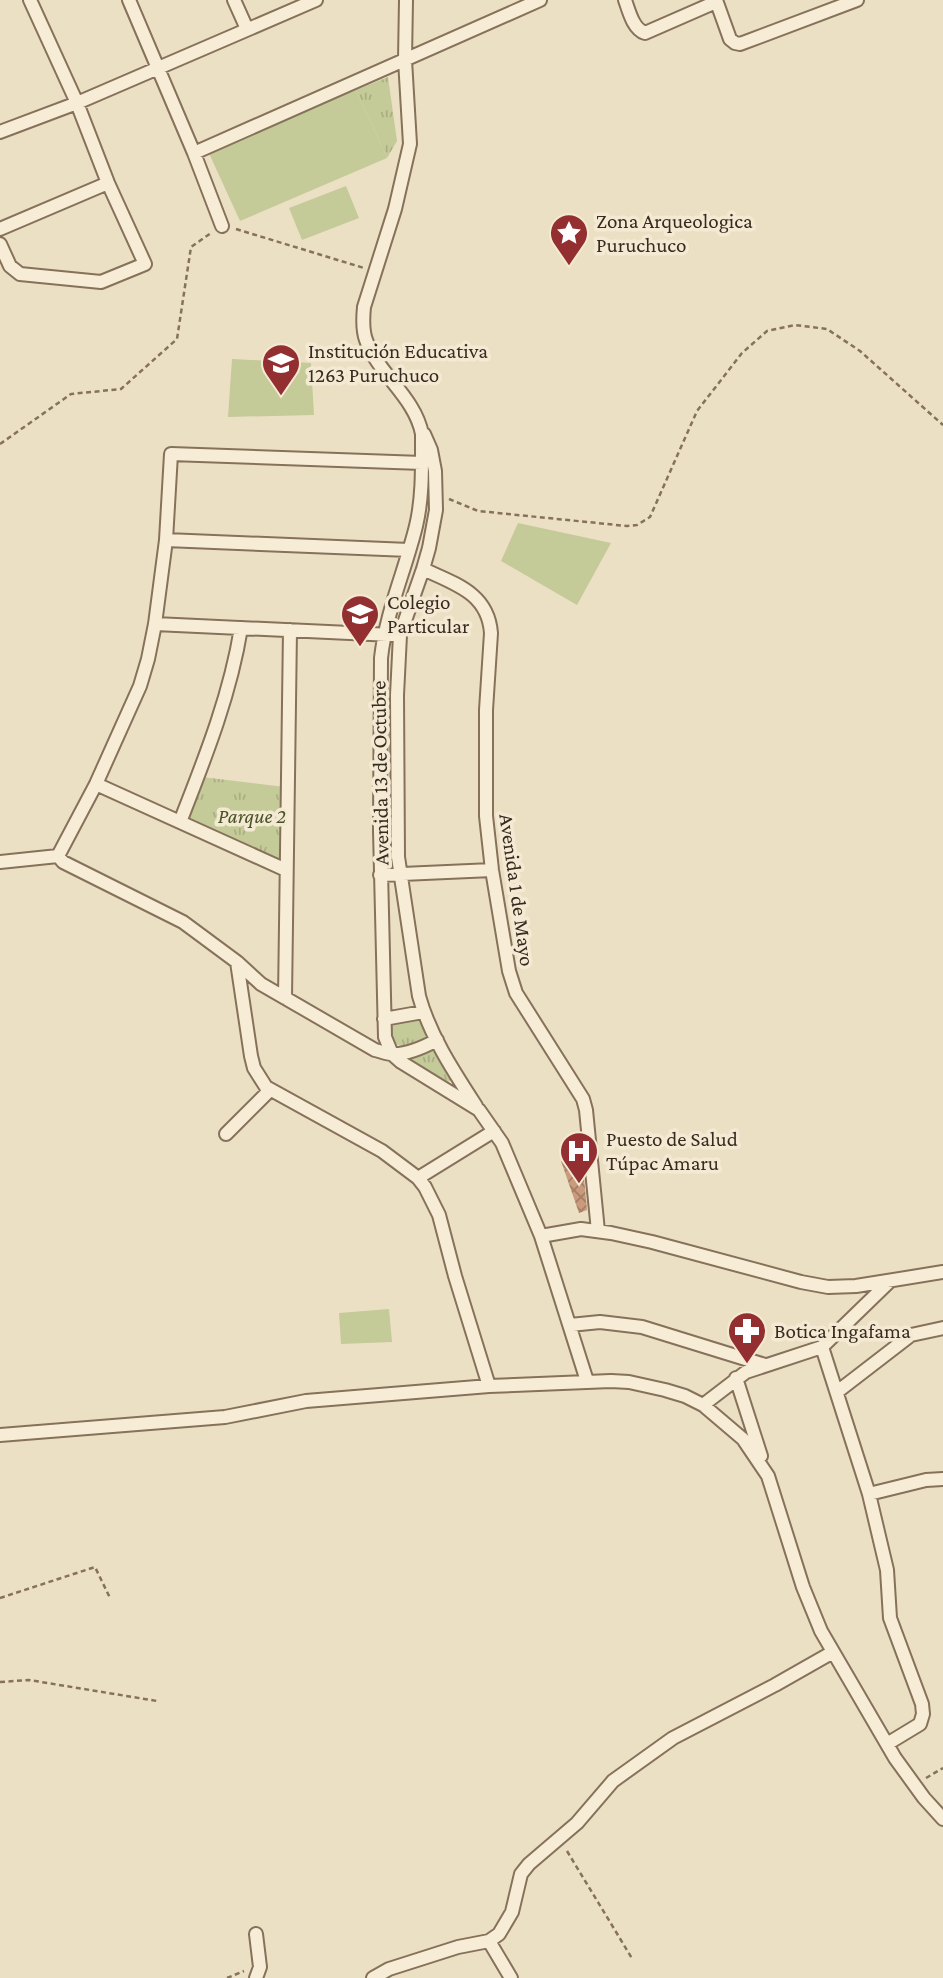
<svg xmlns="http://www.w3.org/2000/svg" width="943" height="1978" font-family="'Crimson Pro',serif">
	<defs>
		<pattern id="grass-tufts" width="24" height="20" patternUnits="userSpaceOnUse" patternTransform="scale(1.75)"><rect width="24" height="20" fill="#c5ca99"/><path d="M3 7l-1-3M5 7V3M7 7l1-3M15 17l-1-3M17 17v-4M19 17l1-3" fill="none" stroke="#aaae83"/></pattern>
		<pattern id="building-cross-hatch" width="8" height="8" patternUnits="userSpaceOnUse" patternTransform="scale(1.75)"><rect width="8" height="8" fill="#c99a7c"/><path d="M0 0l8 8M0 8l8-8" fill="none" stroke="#a47e65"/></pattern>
	</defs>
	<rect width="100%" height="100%" fill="#ece0c4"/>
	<path fill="url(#grass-tufts)" d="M388,77L397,141L387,158L356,90Z
		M202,777L285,787L284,866L185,821Z
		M413,1019L422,1022L427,1031L423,1041L404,1047L393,1043C385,1022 397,1022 413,1019Z
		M433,1051L437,1052L451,1080L448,1082L411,1060L412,1057Z"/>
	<path fill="#c5ca99" d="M356,90L387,158L240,221L207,149Z
		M346,186L359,218L302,240L289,208Z
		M232,359L311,363L314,415L228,417Z
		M518,523L611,543L577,605L501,561Z
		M389,1309L392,1342L341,1344L339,1313Z"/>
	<path fill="url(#building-cross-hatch)" d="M582,1156L587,1210L579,1213L561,1161Z"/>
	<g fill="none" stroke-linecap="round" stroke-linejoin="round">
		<defs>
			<path id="street" d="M129,0L194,153L222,226
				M234,0L247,29
				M406,0L405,60L410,144L395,209L364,307C363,317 362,329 366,340C378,374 415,397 422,434C422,465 423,497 416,526C405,571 386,612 381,658L380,830L385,1037L392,1054L401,1062L479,1110L502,1143L541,1236L587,1381
				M625,0C629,11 633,29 645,33L716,2
				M716,0L730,39L735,43L740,44L857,0
				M0,132L77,103L316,0
				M194,153L540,0
				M0,229L108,183
				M0,244L10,266L20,274L101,282L145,264L108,183L77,103L30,0
				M424,434L431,450L435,471L436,510L429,548L423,569L400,635L397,695L398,857L419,996C430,1036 454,1072 476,1106
				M166,540L409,550
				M423,569C455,584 488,593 491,633L486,710V816L492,870L509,971L516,993L583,1099L586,1110L598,1231
				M155,624L392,635
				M96,784L286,870
				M180,822C205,758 230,696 241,628
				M58,856L96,784L140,686L148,659L155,624L166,540L171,454L422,463
				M0,862L58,856L63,862L183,922L237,962L261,984L375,1050C380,1051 387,1054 392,1054C407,1055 424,1047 437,1040
				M380,875L492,870
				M237,962L251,1056L254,1068L266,1087L382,1151L418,1178L425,1187L439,1215L455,1276L489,1386
				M285,998L290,630
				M384,1019L423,1012
				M226,1134L270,1090
				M418,1178L494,1131
				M541,1236L581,1229L611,1233L652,1242L801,1282L828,1287L856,1286L943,1272
				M570,1325L600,1322L642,1327L765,1365
				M822,1347L869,1494L887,1570L890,1618L922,1704L923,1714L920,1724L887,1744
				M736,1378L761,1456
				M837,1392L911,1335L943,1328
				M703,1405L746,1372L822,1347L890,1281
				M0,1435L225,1417L306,1401L489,1386L611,1381L629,1382L665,1390L685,1396L703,1405L743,1439L768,1476L803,1587L821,1631L895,1758L924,1798L943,1819
				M869,1494L926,1480L943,1479
				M489,1941L511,1978
				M256,1978L260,1967L256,1934
				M373,1978L389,1969L458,1947L489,1941L499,1934L512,1912L521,1874L529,1864L577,1823L613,1781L673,1738L775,1685L833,1652"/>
		</defs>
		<use href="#street" stroke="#86715b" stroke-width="16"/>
		<path stroke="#86715b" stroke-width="2.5" stroke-dasharray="5 3.5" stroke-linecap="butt" d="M236,229L364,268
			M0,444L71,394L121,389L177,339L191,247L211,233
			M449,499L478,511L627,526L637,525L650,517L697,411L742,353L767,331L795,325L827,329L860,351L943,425
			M0,1598L95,1567L110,1598
			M0,1682L29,1680L157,1701
			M926,1778L943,1768
			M567,1851L633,1960
			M227,1978L244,1971"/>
		<use href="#street" stroke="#f7edd7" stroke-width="12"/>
	</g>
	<defs>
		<symbol id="sight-pin" viewBox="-11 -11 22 30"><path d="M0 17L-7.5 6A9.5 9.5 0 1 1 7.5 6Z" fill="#932e31" stroke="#f4ead4"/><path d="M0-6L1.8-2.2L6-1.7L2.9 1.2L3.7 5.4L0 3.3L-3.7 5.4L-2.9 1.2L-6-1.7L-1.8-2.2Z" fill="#fff"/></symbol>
		<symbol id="school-pin" viewBox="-11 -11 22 30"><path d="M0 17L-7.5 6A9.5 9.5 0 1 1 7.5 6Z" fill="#932e31" stroke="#f4ead4"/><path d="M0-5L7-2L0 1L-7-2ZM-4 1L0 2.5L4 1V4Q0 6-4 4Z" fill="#fff"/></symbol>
		<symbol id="hospital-pin" viewBox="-11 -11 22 30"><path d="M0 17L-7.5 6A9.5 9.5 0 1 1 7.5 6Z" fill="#932e31" stroke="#f4ead4"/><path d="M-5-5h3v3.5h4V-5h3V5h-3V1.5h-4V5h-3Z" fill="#fff"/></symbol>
		<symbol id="pharmacy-pin" viewBox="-11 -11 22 30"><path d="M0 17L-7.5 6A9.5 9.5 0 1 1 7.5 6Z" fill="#932e31" stroke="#f4ead4"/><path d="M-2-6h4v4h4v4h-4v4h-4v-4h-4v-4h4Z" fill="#fff"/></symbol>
	</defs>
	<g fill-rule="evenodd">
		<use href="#sight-pin" x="547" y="211" width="44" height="60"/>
		<use href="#school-pin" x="259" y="341" width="44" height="60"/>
		<use href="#school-pin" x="338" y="592" width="44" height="60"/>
		<use href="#hospital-pin" x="557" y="1129" width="44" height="60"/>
		<use href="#pharmacy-pin" x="725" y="1309" width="44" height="60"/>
	</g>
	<g text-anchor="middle" stroke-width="7" stroke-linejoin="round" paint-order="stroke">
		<g font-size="21" fill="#372a1f" stroke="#f4ead4" text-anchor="start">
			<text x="596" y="228">Zona Arqueologica<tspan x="596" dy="24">Puruchuco</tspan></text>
			<text x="308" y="358">Institución Educativa<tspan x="308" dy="24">1263 Puruchuco</tspan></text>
			<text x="387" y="609">Colegio<tspan x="387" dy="24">Particular</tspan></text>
			<text x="606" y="1146">Puesto de Salud<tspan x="606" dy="24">Túpac Amaru</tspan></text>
			<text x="774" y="1338">Botica Ingafama</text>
		</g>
		<g font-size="21" fill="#372a1f" stroke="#f4ead4">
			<text transform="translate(380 773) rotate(-91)" y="7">Avenida 13 de Octubre</text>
			<text transform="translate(517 890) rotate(82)" y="7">Avenida 1 de Mayo</text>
		</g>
		<g font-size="21" font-style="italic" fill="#485326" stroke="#f4ead4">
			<text x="252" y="823">Parque 2</text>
		</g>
	</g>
</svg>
